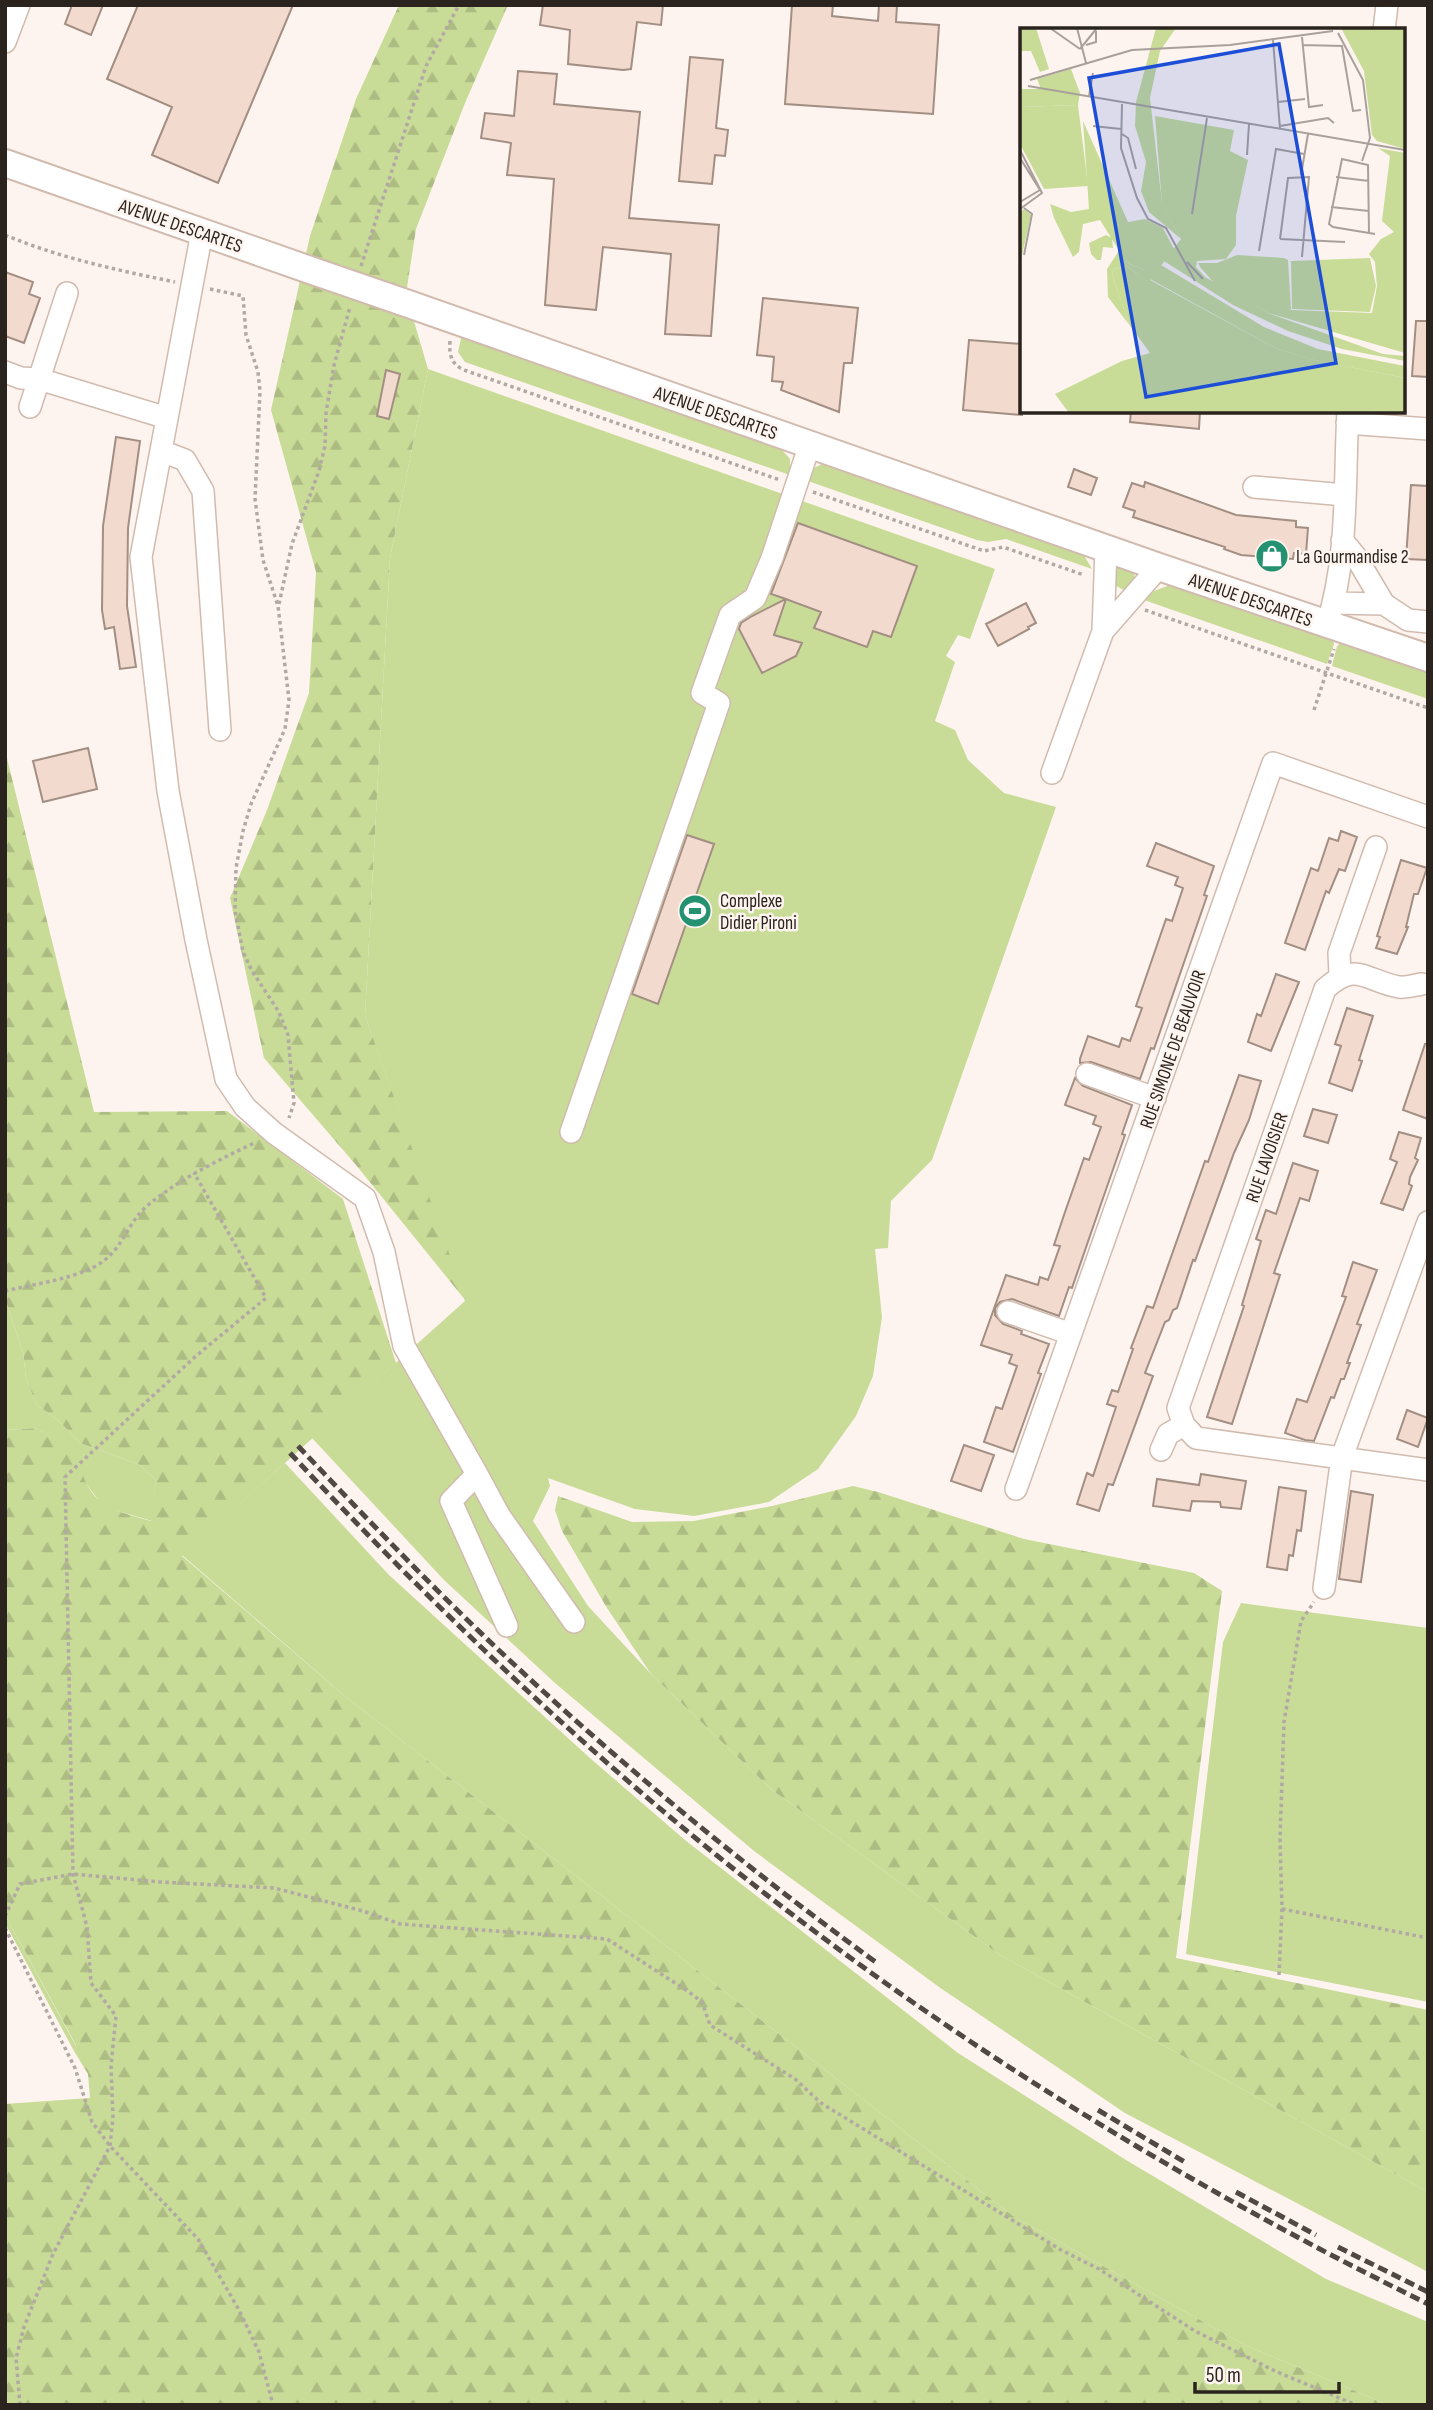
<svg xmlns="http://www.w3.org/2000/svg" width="1433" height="2410" font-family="'Sofia Sans Condensed',sans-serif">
	<defs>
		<pattern id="forest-firs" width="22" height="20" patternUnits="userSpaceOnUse" patternTransform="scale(1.75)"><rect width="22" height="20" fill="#c8db97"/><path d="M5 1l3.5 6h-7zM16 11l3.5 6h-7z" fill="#acbc82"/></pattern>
	</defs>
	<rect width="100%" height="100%" fill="#fdf4ef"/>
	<path fill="#c8db97" d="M462,334L781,449L790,459V475L465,362L458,352Z
		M428,369L995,569L970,639L958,635L946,656L955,662L935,721L955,730L968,760L1004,793L1056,807L932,1160L891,1201L888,1248L875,1249L882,1317L873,1376L856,1416L818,1469L769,1502L694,1516L635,1509L548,1478L550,1486L533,1521L588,1606L651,1674L772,1790L1000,1955L1428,2192V2272L1125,2113L939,1987L754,1851L555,1683L444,1580L312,1438L465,1301L365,1015L390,558Z
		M824,463L1082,552L1092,569L1006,539L988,542L977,540L805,480L812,469Z
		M1118,565L1133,572C1138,580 1129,585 1124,590L1112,584L1116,566Z
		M1170,585H1176L1332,636L1334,644L1327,664L1144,600L1154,591Z
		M1343,641L1428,670V699L1332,666L1337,646Z
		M5,1298L23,1352L26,1378L36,1404L59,1421L80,1443L140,1465L156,1480L152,1521L104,1507L83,1480L74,1450L36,1428L5,1430Z
		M285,1463L389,1575L591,1759L685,1840L958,2053L1126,2160L1326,2279L1428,2322V2405H1389L1247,2346L1013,2216L346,1697L182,1555Z
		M1241,1603L1428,1628V2002L1186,1954L1223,1642Z
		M5,1915L76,2046L74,2051L5,1923Z"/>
	<path fill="url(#forest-firs)" d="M399,5H508L465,103L416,229L406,294L428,369L390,558L365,1015L466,1301L356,1165L264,1058L230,898L267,810L309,693L316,572L271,410L310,236L356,99Z
		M5,750L94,1112L227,1111L343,1199L396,1363L182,1556L346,1697L1013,2216L1247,2346L1389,2405H5V2104L90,2098L88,2074L74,2051L76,2045L5,1915V1430L36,1428L75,1450C89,1503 100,1507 151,1521L156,1480L140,1465L80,1443L59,1421L36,1404L26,1378L23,1352L5,1298Z
		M853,1486L878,1492L1024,1539L1194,1573L1222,1591L1176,1958L1428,2010V2192L1000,1955L772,1790L651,1674L607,1608L562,1531L555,1510L558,1496L632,1522L694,1521L772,1506Z"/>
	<path fill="#f2dbce" stroke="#a38e83" stroke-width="2" d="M72,5H103L91,35L65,24Z
		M138,5H293L218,183L152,155L172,107L107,79Z
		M543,5H663L661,25L637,22L631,69L623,70L568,64L570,30L540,25Z
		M792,5H833L832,16L878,21L879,5H897L896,22L939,25L933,114L785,104Z
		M690,57L723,60L716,128L728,130L725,156L715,155L712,184L679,181Z
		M518,71L557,74L554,104L640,112L629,218L719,225L711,336L665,334L671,254L603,247L596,310L545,305L554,179L507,175L511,143L481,138L485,113L514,116Z
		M5,272L33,282L29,294L40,298L24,343L5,336Z
		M763,298L858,308L852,363H844L839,412L781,390L783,382L772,381L774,357L757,355Z
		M1416,321H1428V377L1412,376Z
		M969,340L1022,344V415L963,410Z
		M386,370L400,374L389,419L377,416Z
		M1131,411H1200L1199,429L1130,422Z
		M116,437L140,441L128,528L127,606L136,667L120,669L114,627L105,629L102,610L103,526Z
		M1074,469L1097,478L1091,495L1068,487Z
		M1145,482L1236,515L1296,521V527L1308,528L1306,554L1294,553L1293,559L1241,555L1224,549L1225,547L1133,517L1135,511L1123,507L1132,483L1144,487Z
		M1411,485L1428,486V560L1406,559Z
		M798,523L917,566L891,637L873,631L867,647L814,628L821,612L786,599L774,635L802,643L796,656L762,673L739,629L741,623L752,616L786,599L771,594Z
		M1026,603L1036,623L1028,627L1029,629L998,646L986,624Z
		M88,748L97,789L43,802L33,761Z
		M1341,831L1357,837L1345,871L1339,869L1329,893L1326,891L1305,950L1285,943L1311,868L1318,871L1329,838L1338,841Z
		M687,835L714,844L658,1004L632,994Z
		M1156,843L1214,866L1204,895L1207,896L1154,1049L1151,1048L1140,1079L1091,1062L1080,1063V1059L1088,1036L1119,1047L1122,1038L1130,1041L1142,1008L1136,1006L1166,919L1172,921L1183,888L1175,885L1178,877L1147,866Z
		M1401,860L1427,868L1418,894H1414L1406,927H1408L1397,954L1376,948L1380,937L1377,936Z
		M1276,974L1299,982L1271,1051L1248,1042L1257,1014L1261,1016Z
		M1347,1008L1373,1016L1359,1060L1362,1061L1352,1091L1329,1083L1341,1046L1335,1044Z
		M1425,1044H1428V1119L1403,1110Z
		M1239,1075L1261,1081L1249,1120L1234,1153L1195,1261L1193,1260L1177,1308L1173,1310L1169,1320L1165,1322L1145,1373L1153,1376L1113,1485L1108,1484L1099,1511L1077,1504L1087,1473L1093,1476L1116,1407L1107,1404L1112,1390L1118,1392L1133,1349L1131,1348L1147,1306L1153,1308L1205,1161L1208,1162Z
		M1075,1078L1083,1086L1132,1105L1122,1134L1125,1135L1102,1201L1072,1288L1069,1287L1059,1316L1012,1299L1000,1302L995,1308V1315L1003,1324L1022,1331L1021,1334L1049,1344L1038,1373L1041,1374L1013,1452L984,1442L996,1407L1002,1409L1017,1366L1009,1363L1012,1355L981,1345L1006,1275L1038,1285L1040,1277L1048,1280L1060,1246L1054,1245L1065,1212L1084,1158L1089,1160L1101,1127L1093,1124L1096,1116L1065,1105Z
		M1313,1109L1337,1115L1328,1143L1304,1136Z
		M1399,1132L1421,1138L1415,1158L1418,1160L1410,1177L1409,1184L1412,1186L1403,1210L1381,1203L1397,1162L1390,1159Z
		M1293,1163L1318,1171L1309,1201L1300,1198L1274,1273L1280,1275L1232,1424L1207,1417L1244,1306L1242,1305L1261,1241L1256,1239L1266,1210L1276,1214Z
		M1353,1262L1377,1270L1357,1324L1361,1325L1347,1363H1350L1344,1379H1341L1334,1398L1331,1397L1314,1441L1305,1440L1285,1433L1297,1399L1307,1402L1346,1297L1342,1296Z
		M1407,1410L1428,1418L1418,1447L1397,1439Z
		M964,1445L994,1455L981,1491L951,1481Z
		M1201,1474L1246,1481L1241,1509L1221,1507L1220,1502L1192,1501L1190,1511L1153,1506L1157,1479L1199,1485Z
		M1279,1487L1306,1491L1301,1531L1297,1530L1293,1556L1289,1555L1287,1570L1267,1567Z
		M1351,1491L1373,1495L1361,1582L1339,1579Z"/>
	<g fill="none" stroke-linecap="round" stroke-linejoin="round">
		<defs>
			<path id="minor" d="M1384,30L1387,5
				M5,42L19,5
				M202,232L141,557L168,791L196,940L226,1079L245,1107L274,1133L365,1198L384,1252L404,1346L477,1474L451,1501L507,1626
				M5,372L21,378L39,379L167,418
				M30,407L67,293
				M1347,423L1428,429
				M161,451L185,460L203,491L220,730
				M1254,487L1345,495
				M1342,540L1356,557L1384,604
				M1335,603L1384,604L1408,620L1428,622
				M1327,625C1349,556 1344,482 1348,411
				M1103,631L1159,567
				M1052,773L1103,631L1106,548
				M1340,975L1339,953L1376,847
				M1422,984C1415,985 1406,988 1399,987C1365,981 1357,960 1325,989L1178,1408L1184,1425L1196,1438L1428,1470
				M1087,1074L1155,1098
				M571,1132L719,703L702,693L730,615L755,598L772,558L810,444
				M1008,1312L1071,1334
				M1161,1450L1168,1434L1184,1425
				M477,1474L499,1515L574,1622
				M1016,1489L1273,763L1428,817
				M1324,1588L1342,1457L1428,1222"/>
			<path id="major" d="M5,163L310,270
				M400,301L1159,567L1428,658"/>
		</defs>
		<use href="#minor" stroke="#d1bbae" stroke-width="24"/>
		<use href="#major" stroke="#d1bbae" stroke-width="30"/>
		<path stroke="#b2a9a4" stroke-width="3.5" stroke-dasharray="3.5 3.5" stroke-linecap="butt" d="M5,235C60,258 117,270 175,282
			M361,266L426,66L459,5
			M210,289L243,296L246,335L258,372L260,391L255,499L263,560L278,606L289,700L285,729L251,804L243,831L236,868L235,911L243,952L252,971L279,1012L288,1035L294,1103L289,1118
			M450,341C449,355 451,364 464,370L780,480
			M813,492L984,551L1003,547L1084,575
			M279,604L292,544L319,471L325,446L326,413L334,365L350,307
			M1145,610L1428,708
			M1314,710L1334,649
			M5,1291C34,1284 68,1280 94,1267C124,1251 125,1225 147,1206C179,1179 217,1161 254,1143
			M1282,1909L1428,1938
			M5,1916L20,1884L73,1874L160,1882L274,1888L363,1911L400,1924L607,1939L689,1992L702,2002L710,2025L795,2079L821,2103L1061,2250L1099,2269L1195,2331L1275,2371L1356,2405
			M5,1928L75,2068L92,2122L110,2146L198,2239L239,2310L259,2352L273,2405
			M1279,1975L1282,1909L1280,1839L1284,1722L1301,1621L1314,1602
			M20,2405L16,2358L24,2327L53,2254L110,2146L113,2117L111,2066L116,2016L91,1983L87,1927L73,1874L65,1477L196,1356L266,1298L194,1173"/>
		<use href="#minor" stroke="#fff" stroke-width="21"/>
		<use href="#major" stroke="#fff" stroke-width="26"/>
		<path stroke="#504843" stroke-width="5" stroke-dasharray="10 5" stroke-linecap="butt" d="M298,1446C370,1522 442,1598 519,1669C632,1774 752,1872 877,1963
			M290,1453C400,1571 514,1683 636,1788C875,1994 1145,2165 1428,2304
			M1098,2110L1188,2164
			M1236,2192L1316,2235
			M1338,2247L1428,2292"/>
		<defs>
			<path id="major-bridge" d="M310,270L400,301"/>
		</defs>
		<use href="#major-bridge" stroke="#d1bbae" stroke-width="30" stroke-linecap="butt"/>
		<use href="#major-bridge" stroke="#fff" stroke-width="26"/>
	</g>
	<defs>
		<symbol id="shop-disc" viewBox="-11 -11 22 22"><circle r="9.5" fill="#249171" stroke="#fdf4ef"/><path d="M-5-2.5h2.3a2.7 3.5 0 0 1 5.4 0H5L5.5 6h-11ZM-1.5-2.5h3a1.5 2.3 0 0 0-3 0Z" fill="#fff"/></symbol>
		<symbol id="stadium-disc" viewBox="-11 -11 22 22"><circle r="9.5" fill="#249171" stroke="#fdf4ef"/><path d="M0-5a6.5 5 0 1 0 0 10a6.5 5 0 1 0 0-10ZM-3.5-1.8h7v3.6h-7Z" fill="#fff"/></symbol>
	</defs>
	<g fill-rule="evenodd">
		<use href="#shop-disc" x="1253" y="537" width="38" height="38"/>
		<use href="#stadium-disc" x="676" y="892" width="38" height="38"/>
	</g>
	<g text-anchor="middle" stroke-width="5" stroke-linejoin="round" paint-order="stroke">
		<g font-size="19" fill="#2b231e" stroke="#fdf4ef">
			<text transform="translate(181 225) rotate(19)" y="7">AVENUE DESCARTES</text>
			<text transform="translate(716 412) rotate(19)" y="7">AVENUE DESCARTES</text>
			<text transform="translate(1251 599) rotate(19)" y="7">AVENUE DESCARTES</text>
			<text transform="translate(1172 1049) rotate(-71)" y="7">RUE SIMONE DE BEAUVOIR</text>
			<text transform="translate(1266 1157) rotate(-71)" y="7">RUE LAVOISIER</text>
		</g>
		<g font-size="19" fill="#2b231e" stroke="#fdf4ef" text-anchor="start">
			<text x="1296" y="563">La Gourmandise 2</text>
			<text x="720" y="907">Complexe<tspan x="720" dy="22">Didier Pironi</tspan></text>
		</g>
	</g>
	<g transform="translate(1020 28)">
		<rect width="385" height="385" fill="#fdf4ef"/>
		<path d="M58,77L68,158L24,161L0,116V79ZM135,88L214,102L210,123L228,132L216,188V217L206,231L177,233L176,239L185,249L248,285L363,326L385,328V333L322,321L268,303L213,277L144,233L161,211L142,176ZM4,181L11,187L0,236V184ZM86,207L92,210L93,220L83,219L81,232H77L71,226L69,215ZM100,221L107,235L125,242V248L118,247L108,238L94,241L92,247L109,296L127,320L88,269L87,241ZM350,230L356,258L350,284L272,281L271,233ZM141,237L244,299L298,321L385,338V350L289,331L255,320L130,251Z" fill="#c8db97"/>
		<path d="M0,0H16L29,41L20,44L11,23H0ZM136,0H156L140,23L130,70L142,175L161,211L129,184L121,163L126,134L115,98L116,74ZM321,0H385V121L357,113L352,107L344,43ZM51,41L60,65L58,77L0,79V61H21L17,51ZM63,93L108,194L125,191L143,200L154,221L130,252L255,320L290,331L385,350V385H49L35,366L102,333L130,325L109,296L92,247L94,241L108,238L118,247H125V242L107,235L80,192L63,196L59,224L53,229L34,190L30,176L51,184L69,181ZM358,120L385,125V325L248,285L195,256L180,239L178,235H197L217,227L264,230L268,232L271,282L352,285L357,258L355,234L349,226L361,211L374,204L362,193L370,128Z" fill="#c8db97"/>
		<path fill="none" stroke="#a9a09b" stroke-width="2" d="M30,0L60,21M57,0L66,35M318,5L343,52L350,110L342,133M282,9L289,79L303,77M253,12L260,101M66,17L76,14V3M282,17L322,18L333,83L341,82M60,21L77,0M10,52L112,22L210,17L313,3M8,58L385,122M69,68L73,45M258,74L285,71M102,76L101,120L117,170L128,191L146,200L175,253M73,98L101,101M260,98L308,90L314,95M102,106L108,110L116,141M0,122L22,165L0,181M227,127L229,96M0,130L20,162L0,174M281,147L288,106M316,149L349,153M311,179L349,183M4,180L12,186L4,227M172,186L187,90M349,205L348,137L322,131L309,196L313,199L355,206M260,211L268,150L289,149L282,229M260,211L325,214M239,223L256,121L284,126M167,234L183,251"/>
		<path fill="#1d4ed8" fill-opacity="0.15" stroke="#1d4ed8" stroke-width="3.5" d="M259,16L316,335L126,369L69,50Z"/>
		<rect width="385" height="385" fill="none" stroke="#2b231e" stroke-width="3.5"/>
	</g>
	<rect width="1433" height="2410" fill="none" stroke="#2b231e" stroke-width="14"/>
	<path d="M1195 2382v10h144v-10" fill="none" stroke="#2b231e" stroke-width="3.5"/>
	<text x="1206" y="2382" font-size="21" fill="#2b231e" stroke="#fdf4ef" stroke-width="5" paint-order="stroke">50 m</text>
</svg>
